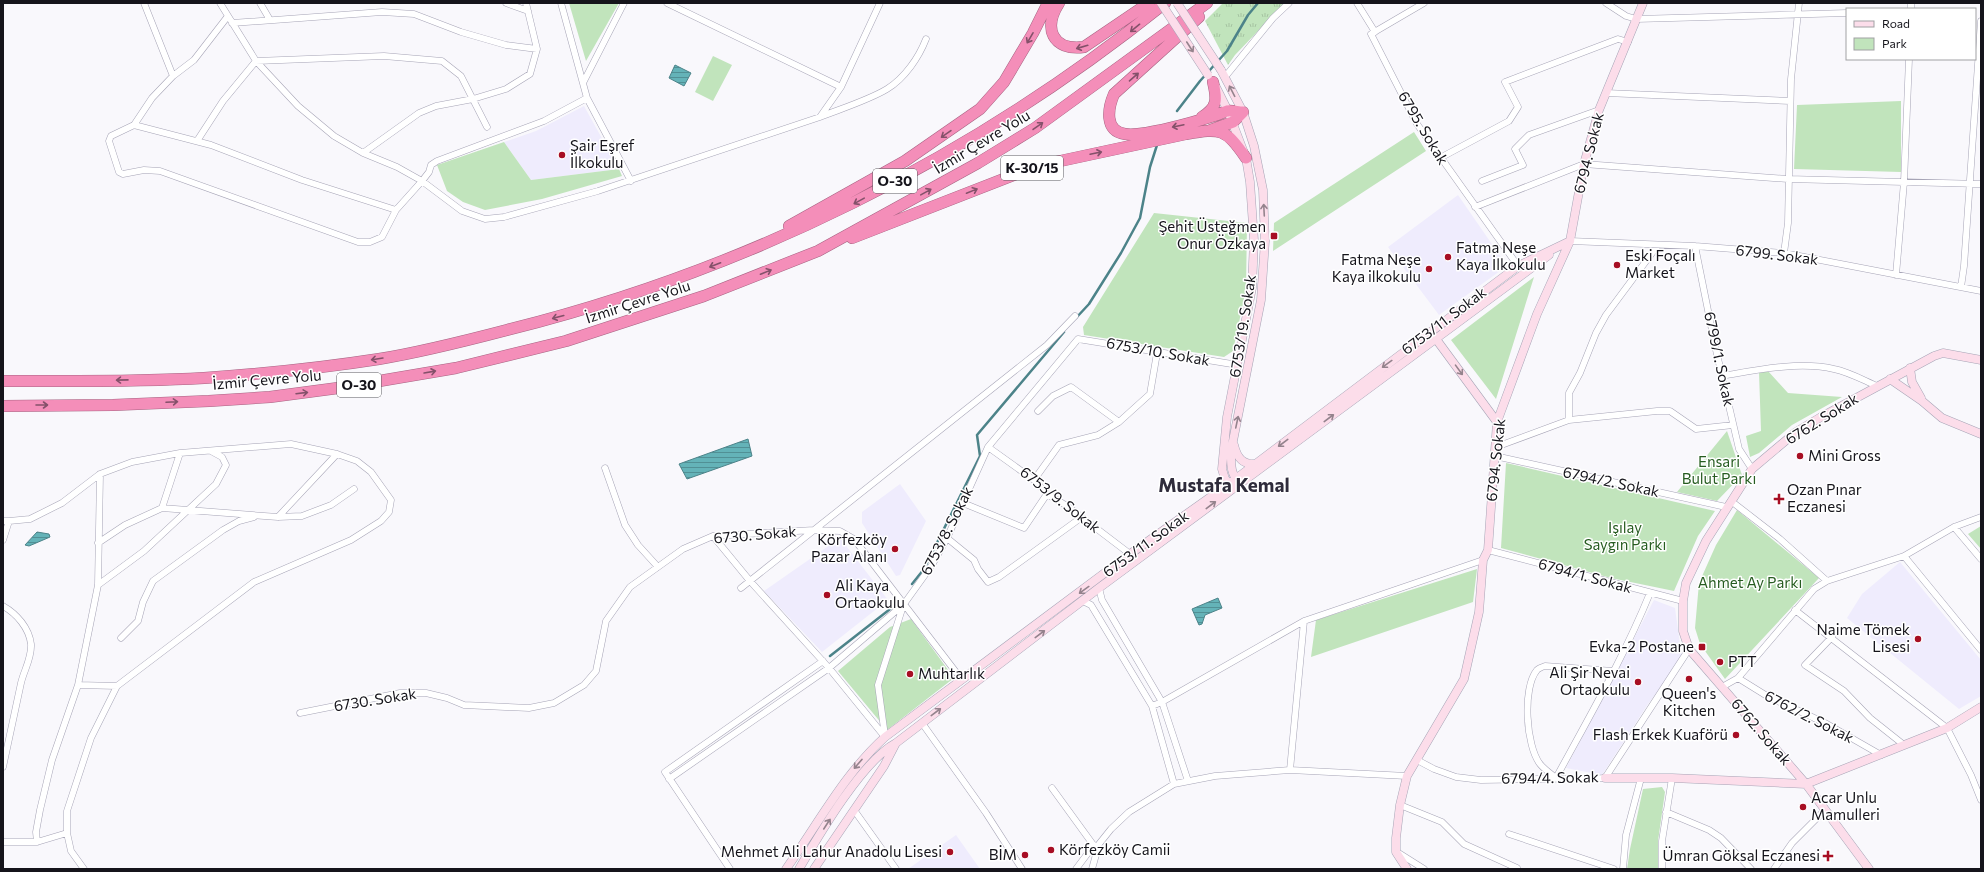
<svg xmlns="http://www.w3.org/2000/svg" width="1984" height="872" font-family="Commissioner,sans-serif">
	<defs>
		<pattern id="grass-tufts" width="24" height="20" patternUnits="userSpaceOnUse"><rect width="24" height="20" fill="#c1e4bc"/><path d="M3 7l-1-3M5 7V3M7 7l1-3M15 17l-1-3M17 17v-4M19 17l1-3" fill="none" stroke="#a5c3a1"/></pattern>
		<pattern id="water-rules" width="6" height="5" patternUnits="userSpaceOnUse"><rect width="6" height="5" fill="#64b3b8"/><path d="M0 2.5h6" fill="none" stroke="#519095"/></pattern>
	</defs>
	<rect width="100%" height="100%" fill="#f9f8fc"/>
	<path fill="#efecfd" d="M584,106L619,169L531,180L504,142L536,131Z
		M1458,195L1507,266L1439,315L1388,247Z
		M900,484L926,521L900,575L896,576L862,523V512Z
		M840,538L888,600L822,652L764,591Z
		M1900,562L1981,660V696L1959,709L1847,618L1862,594Z
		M1654,600L1675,608L1682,659L1648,704L1602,775L1566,768Z
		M956,835L980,869H908Z"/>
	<path fill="url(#grass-tufts)" d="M1223,3H1285L1235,55L1228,65L1205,21Z"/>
	<path fill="#c1e4bc" d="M569,3H619L586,61Z
		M713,56L732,65L713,101L695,92Z
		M1901,101V172L1794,169L1797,105Z
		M1414,132L1426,151L1273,251L1274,223Z
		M504,142L531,180L619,169L622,176L542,199L485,210L463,202L447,191L437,165Z
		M1154,213L1247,223L1246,289L1233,351L1224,357L1084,335L1083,327Z
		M1534,277L1496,399L1451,340Z
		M1768,371L1788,393L1842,397L1792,425L1759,453L1750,457L1746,436L1761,431L1759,372Z
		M1727,431L1742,475L1717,501L1677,492Z
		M1506,463L1715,511L1698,536L1674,591L1611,578L1501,548Z
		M1737,510L1819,578L1725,679L1700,644L1695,628L1699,583L1716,545Z
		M1981,526V549L1968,534Z
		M1477,569L1473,602L1311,657L1316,620Z
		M911,619L954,678L887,730L838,671L890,627Z
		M1662,787L1665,792L1658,841V869H1627L1630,849L1643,789Z"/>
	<path fill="url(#water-rules)" stroke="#4c8389" d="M675,65L691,73L684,86L669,78Z
		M748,439L752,456L687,479L679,464Z
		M37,532L49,534L50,537L29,546L25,545Z
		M1218,598L1222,608L1205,615L1202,624L1199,625L1192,609Z"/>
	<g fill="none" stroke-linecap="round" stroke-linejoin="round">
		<path stroke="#4c8389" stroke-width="2.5" d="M1177,111L1200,81L1227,51L1248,15L1258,3
			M1076,318L1089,304L1121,253L1140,218L1150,167L1157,145
			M912,584L924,569L980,456L977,435L1064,332
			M830,656L894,606"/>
		<defs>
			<path id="street" d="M144,3L173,76
				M220,3L256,61L298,106L334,136L363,153L419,113L436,106L473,99L506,89L530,74L537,49L526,3
				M260,3L270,20
				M506,3L528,11
				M561,3L587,98L631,181
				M667,3L841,87
				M1357,3L1375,32
				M1424,3L1371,34L1417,124L1518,266
				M1606,3L1626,16L1636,19L1847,13
				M1911,9V3
				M228,16L194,60L173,76L152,98L134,125L111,136L109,141L119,172L123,174L144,170L160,171L358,242H370L382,237L396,210L422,181L429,172L431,165L437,161L544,121L587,98
				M232,23L382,12L414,14L461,32L506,45L537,49
				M1225,77L1273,18L1289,3
				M583,83L624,3
				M1606,93L1790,101
				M820,117C840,109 869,100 887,89C905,78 919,57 926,39
				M134,125L211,145L302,180L396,210
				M197,141L223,101L256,61L384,56L442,61L461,76L487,127
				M363,153L397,167L422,181L462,211L485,219L504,217L598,191L820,117L841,87L880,3
				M1440,158L1509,121L1518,107L1505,82L1618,39L1628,42
				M1482,181L1523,165L1515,149L1529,135L1599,110
				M1475,207L1584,164L1788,179L1981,184
				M1570,241L1695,246L1784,253L1981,291
				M1695,246L1716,350L1739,449L1752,469
				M1784,253L1788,223L1791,79L1799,3
				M1896,275L1904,182L1909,59
				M1961,287L1964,266L1981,21
				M1722,376C1757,370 1799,361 1834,369C1849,372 1863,380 1877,386
				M1038,411L1053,396L1071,387L1119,422L1150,394L1157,353
				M1569,420V393L1580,373L1596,333L1606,315L1658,245
				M988,447L1034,480L1047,494L1067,506L1130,554
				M1496,447L1569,420L1657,411H1670L1696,429L1733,425
				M1495,456L1726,507
				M605,468L625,525L638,545L658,567
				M1034,480L1059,445L1098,435L1119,422
				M1731,501L1780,539L1827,581
				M963,503L1024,528L1047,494
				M162,508L180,453
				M278,517L337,454
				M3,521H9L3,540
				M9,521L30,519L62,503L100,474L132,462L180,453L291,444L337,454L357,461L371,472L391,500L389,512L381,521L351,540L254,582L117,686L91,738L67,811V833L71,851L84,869
				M1954,527L1981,559
				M713,536L750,581L829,668L885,737
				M947,538L974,560L978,569L988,582L999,577L1082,517
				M98,543L125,525L162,508L278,517L302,516L331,505L354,489
				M1488,550L1683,601
				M1904,556L1981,650
				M98,585L144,551L216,484L226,465L222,457L211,451
				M741,588L1047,345L1075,316
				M1099,588L1102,600L1162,702L1188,781
				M1083,601L1091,605L1152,706L1174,784
				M3,606C17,614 29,628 31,644C32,658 24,670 21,683C15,711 9,739 3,767
				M1795,610L1947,728L1971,775L1981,800
				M1832,637L1805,665L1844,691L1870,718L1904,745
				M121,638L138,621L143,602L153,581L223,530L239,521L254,517
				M1613,671L1545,666C1542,667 1539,668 1537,670C1522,688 1526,746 1540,764C1544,769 1551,774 1556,778C1589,717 1624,657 1650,593
				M1738,678L1767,696L1827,724L1881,755
				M78,685L117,686
				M1722,687L1738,678L1814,589L1827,581L1904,556L1954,527L1981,517
				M1152,706L1162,702L1304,621
				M300,713L400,693H426L447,698L464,705L529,708L554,703L584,685L596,671L606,621L630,587L683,549L713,536L814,530L840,531L854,539L962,680
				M922,723L986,813L1022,869
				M885,736L878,685L903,606
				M1417,760L1434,769L1456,777L1481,780L1605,778L1689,649
				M1290,770L1304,621L1483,560
				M669,779L829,668L904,604L932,565L947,538L988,447L1078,339L1238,365
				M1052,788L1097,850
				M1400,805L1442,822L1464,844L1517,868
				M854,810L896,869
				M1666,812L1709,830L1721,838L1751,869
				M1509,834L1614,869
				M3,842H37L67,833
				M37,842L36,832L40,810L52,760L78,685L98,585L100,474
				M1397,852L1424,869
				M730,869L665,772L823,661
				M1076,869L1094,845
				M1092,869L1099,844L1111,829L1129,812L1174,784L1215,776L1290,770L1407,776
				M1623,869L1626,835L1641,778
				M1662,869V841L1672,778
				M1774,869L1792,843L1824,811"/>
			<path id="secondary" d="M1221,70L1243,112L1254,146L1263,190L1265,241L1261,300L1231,451C1231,462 1230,476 1240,482
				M1216,87L1228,111L1246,158L1250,182L1254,240L1252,288L1227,417L1222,469L1225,479L1232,487
				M1436,339L1497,422
				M1910,368L1912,382L1921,398
				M1890,379L1922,401L1942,418L1981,434
				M1234,445C1237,458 1243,465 1256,464
				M1605,778H1672L1806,784L1947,728L1981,707
				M786,869C818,824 844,774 885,737L1130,554L1229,484L1518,266L1570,241
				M799,869C819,835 862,761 896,743L1099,588L1549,255
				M814,869L884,766L896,743
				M1407,869L1396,852V838L1400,805L1407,776L1464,679L1479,612L1483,560L1488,550L1497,422L1537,314L1570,241L1584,164L1599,110L1643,3
				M1869,869L1806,784L1689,649L1683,631V601L1686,583L1706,541L1752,469L1796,432L1821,417L1934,356L1943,353L1981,360"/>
			<path id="highway" d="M1059,3C1043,28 1052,51 1084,47L1149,3
				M1199,17L1114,94C1108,108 1104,131 1125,134C1142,137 1195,122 1213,116C1218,115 1223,112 1227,111C1232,110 1238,112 1243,112
				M1202,117C1218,107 1217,99 1213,82
				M1211,130L1233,122L1243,112
				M789,226L905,161L980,109L1004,82L1033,33L1048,3
				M852,238L1037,166L1186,134C1221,128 1225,128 1246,158
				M3,381C70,381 137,382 204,378C262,374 321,368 379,359C422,352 465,341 507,330C748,270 971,159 1165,3
				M3,406L113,405L209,401L270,397L338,388L456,368L566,341L704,296L818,251L978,163L1035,128L1207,3"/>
		</defs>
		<use href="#street" stroke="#a6a4b6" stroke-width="7"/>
		<use href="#secondary" stroke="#a6a4b6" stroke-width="9"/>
		<use href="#highway" stroke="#a66382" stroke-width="12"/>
		<use href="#street" stroke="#fff" stroke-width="6"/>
		<use href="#secondary" stroke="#fcddea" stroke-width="8"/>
		<use href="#highway" stroke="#f48eb9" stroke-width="11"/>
		<defs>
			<path id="secondary-bridge" d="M1161,3L1208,75
				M1177,3L1221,70"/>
		</defs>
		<use href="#secondary-bridge" stroke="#a6a4b6" stroke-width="9" stroke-linecap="butt"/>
		<use href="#secondary-bridge" stroke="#fcddea" stroke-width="8"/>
	</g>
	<defs><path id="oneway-shaft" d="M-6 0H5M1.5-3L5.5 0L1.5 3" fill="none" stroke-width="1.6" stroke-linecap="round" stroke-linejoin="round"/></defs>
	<g stroke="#84516a">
		<use href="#oneway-shaft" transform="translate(1135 28) rotate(141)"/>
		<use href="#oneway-shaft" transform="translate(1030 38) rotate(120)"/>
		<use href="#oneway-shaft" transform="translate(1082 47) rotate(164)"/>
		<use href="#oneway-shaft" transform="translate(1134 77) rotate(-41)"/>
		<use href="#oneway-shaft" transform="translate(1038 126) rotate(-35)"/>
		<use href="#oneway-shaft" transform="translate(1178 126) rotate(168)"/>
		<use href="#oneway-shaft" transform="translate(946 134) rotate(145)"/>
		<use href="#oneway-shaft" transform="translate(1096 153) rotate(-12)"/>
		<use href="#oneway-shaft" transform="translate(972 191) rotate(-22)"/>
		<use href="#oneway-shaft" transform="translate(926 192) rotate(-29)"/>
		<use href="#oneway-shaft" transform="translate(859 201) rotate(151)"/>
		<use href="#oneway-shaft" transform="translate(715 265) rotate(159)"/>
		<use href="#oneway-shaft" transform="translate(766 272) rotate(-22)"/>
		<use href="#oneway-shaft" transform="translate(558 317) rotate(165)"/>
		<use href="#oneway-shaft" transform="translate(377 359) rotate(171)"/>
		<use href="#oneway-shaft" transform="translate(430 372) rotate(-10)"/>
		<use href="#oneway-shaft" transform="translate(122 380) rotate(179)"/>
		<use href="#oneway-shaft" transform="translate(302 393) rotate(-7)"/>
		<use href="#oneway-shaft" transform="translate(172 402) rotate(-3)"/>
		<use href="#oneway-shaft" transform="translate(42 405)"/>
	</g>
	<g stroke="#94838d">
		<use href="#oneway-shaft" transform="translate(1190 47) rotate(57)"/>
		<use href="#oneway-shaft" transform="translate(1232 91) rotate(-117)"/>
		<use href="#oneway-shaft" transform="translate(1264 210) rotate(-93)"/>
		<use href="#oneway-shaft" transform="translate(1387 364) rotate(144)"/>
		<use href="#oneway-shaft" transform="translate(1459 370) rotate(54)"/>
		<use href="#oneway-shaft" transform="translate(1329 418) rotate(-37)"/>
		<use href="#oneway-shaft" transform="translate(1237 422) rotate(-78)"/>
		<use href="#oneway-shaft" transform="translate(1283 443) rotate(143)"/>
		<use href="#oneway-shaft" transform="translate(1211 505) rotate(-37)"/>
		<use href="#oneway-shaft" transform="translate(1084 590) rotate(144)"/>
		<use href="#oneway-shaft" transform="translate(1040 634) rotate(-37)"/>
		<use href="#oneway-shaft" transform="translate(936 712) rotate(-37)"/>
		<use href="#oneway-shaft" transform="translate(858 764) rotate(131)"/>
		<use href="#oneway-shaft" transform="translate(827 824) rotate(-57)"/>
	</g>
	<g fill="#a70e23" stroke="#fff" stroke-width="1.5">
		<circle cx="562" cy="155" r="4"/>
		<rect x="1270" y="232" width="8" height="8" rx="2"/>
		<circle cx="1448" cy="257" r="4"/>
		<circle cx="1617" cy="265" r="4"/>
		<circle cx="1429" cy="269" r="4"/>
		<circle cx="1800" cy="456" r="4"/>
		<path d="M1777 493h4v4h4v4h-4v4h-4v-4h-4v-4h4z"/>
		<circle cx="895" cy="549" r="4"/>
		<circle cx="827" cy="595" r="4"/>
		<circle cx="1918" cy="639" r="4"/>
		<rect x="1698" y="643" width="8" height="8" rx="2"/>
		<circle cx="1720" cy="662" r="4"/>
		<circle cx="910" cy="674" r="4"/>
		<circle cx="1689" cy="679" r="4"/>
		<circle cx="1638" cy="682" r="4"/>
		<circle cx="1736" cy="735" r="4"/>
		<circle cx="1803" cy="807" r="4"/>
		<circle cx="1051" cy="850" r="4"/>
		<circle cx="950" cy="852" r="4"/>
		<circle cx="1025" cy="855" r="4"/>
		<path d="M1826 850h4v4h4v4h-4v4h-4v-4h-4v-4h4z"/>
	</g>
	<g text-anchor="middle" stroke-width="3" stroke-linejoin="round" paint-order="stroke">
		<g fill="#fff" stroke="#5b5a5f" stroke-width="1">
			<rect x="1001" y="156" width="62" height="24" rx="3"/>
			<rect x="873" y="169" width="44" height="24" rx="3"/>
			<rect x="337" y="373" width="44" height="24" rx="3"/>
		</g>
		<g font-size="14" font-weight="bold" fill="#15141b">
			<text x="1032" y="173">K-30/15</text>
			<text x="895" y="186">O-30</text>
			<text x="359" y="390">O-30</text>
		</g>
		<g font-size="15" fill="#15141b" stroke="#fff">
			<text transform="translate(1423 128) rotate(59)" y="5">6795. Sokak</text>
			<text transform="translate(982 142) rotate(-31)" y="5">İzmir Çevre Yolu</text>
			<text transform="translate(1589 153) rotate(-76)" y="5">6794. Sokak</text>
			<text transform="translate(1777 255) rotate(7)" y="5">6799. Sokak</text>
			<text transform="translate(638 302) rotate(-18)" y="5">İzmir Çevre Yolu</text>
			<text transform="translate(1444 321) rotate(-37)" y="5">6753/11. Sokak</text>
			<text transform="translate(1243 326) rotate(-81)" y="5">6753/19. Sokak</text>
			<text transform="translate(1158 352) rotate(10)" y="5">6753/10. Sokak</text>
			<text transform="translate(1719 359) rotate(78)" y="5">6799/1. Sokak</text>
			<text transform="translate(267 380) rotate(-5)" y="5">İzmir Çevre Yolu</text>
			<text transform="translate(1822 419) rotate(-32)" y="5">6762. Sokak</text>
			<text transform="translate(1496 460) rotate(-84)" y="5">6794. Sokak</text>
			<text transform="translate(1611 482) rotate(12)" y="5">6794/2. Sokak</text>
			<text transform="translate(1060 500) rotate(38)" y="5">6753/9. Sokak</text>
			<text transform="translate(947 531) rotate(-63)" y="5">6753/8. Sokak</text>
			<text transform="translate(755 535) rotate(-5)" y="5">6730. Sokak</text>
			<text transform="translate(1146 544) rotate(-36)" y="5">6753/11. Sokak</text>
			<text transform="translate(1585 576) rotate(15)" y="5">6794/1. Sokak</text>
			<text transform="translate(375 700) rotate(-9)" y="5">6730. Sokak</text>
			<text transform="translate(1809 717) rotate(27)" y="5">6762/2. Sokak</text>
			<text transform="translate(1761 732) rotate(49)" y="5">6762. Sokak</text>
			<text transform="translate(1550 778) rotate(-1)" y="5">6794/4. Sokak</text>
		</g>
		<g font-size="15" fill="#15141b" stroke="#fff" text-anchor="start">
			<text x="570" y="151">Şair Eşref<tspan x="570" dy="17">İlkokulu</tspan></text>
			<text x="1266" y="232" text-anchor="end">Şehit Üsteğmen<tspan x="1266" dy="17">Onur Özkaya</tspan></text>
			<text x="1456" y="253">Fatma Neşe<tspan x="1456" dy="17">Kaya İlkokulu</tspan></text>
			<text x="1625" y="261">Eski Foçalı<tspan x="1625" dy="17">Market</tspan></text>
			<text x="1421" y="265" text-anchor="end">Fatma Neşe<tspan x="1421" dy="17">Kaya ilkokulu</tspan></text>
			<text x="1808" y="461">Mini Gross</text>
			<text x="1787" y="495">Ozan Pınar<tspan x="1787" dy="17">Eczanesi</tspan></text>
			<text x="887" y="545" text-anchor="end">Körfezköy<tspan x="887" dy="17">Pazar Alanı</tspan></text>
			<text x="835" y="591">Ali Kaya<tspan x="835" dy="17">Ortaokulu</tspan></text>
			<text x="1910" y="635" text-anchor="end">Naime Tömek<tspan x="1910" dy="17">Lisesi</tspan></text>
			<text x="1694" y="652" text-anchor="end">Evka-2 Postane</text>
			<text x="1728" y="667">PTT</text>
			<text x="1630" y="678" text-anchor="end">Ali Şir Nevai<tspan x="1630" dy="17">Ortaokulu</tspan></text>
			<text x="918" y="679">Muhtarlık</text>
			<text x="1689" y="699" text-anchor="middle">Queen's<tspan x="1689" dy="17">Kitchen</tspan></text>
			<text x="1728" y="740" text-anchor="end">Flash Erkek Kuaförü</text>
			<text x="1811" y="803">Acar Unlu<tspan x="1811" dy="17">Mamulleri</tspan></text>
			<text x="1059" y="855">Körfezköy Camii</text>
			<text x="942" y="857" text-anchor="end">Mehmet Ali Lahur Anadolu Lisesi</text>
			<text x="1017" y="860" text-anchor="end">BİM</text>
			<text x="1820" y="861" text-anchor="end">Ümran Göksal Eczanesi</text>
		</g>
		<g font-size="15" fill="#265c20" stroke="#fff">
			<text x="1719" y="467">Ensari<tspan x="1719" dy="17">Bulut Parkı</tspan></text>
			<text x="1625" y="533">Işılay<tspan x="1625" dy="17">Saygın Parkı</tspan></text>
			<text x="1750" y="588">Ahmet Ay Parkı</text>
		</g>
		<g font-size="19" font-weight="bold" fill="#2f2c3b" stroke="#fff">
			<text x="1224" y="492">Mustafa Kemal</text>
		</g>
	</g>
	<rect width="1984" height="872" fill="none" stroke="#15141b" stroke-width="8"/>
	<rect x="1846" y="8" width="130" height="52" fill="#ffffff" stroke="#a1a1a4"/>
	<rect x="1854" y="21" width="20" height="6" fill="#fcddea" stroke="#a1a1a4"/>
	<text x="1882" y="28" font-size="12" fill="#15141b">Road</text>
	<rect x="1854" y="38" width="20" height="12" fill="#c1e4bc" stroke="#a1a1a4"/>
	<text x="1882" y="48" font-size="12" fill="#15141b">Park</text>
</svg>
